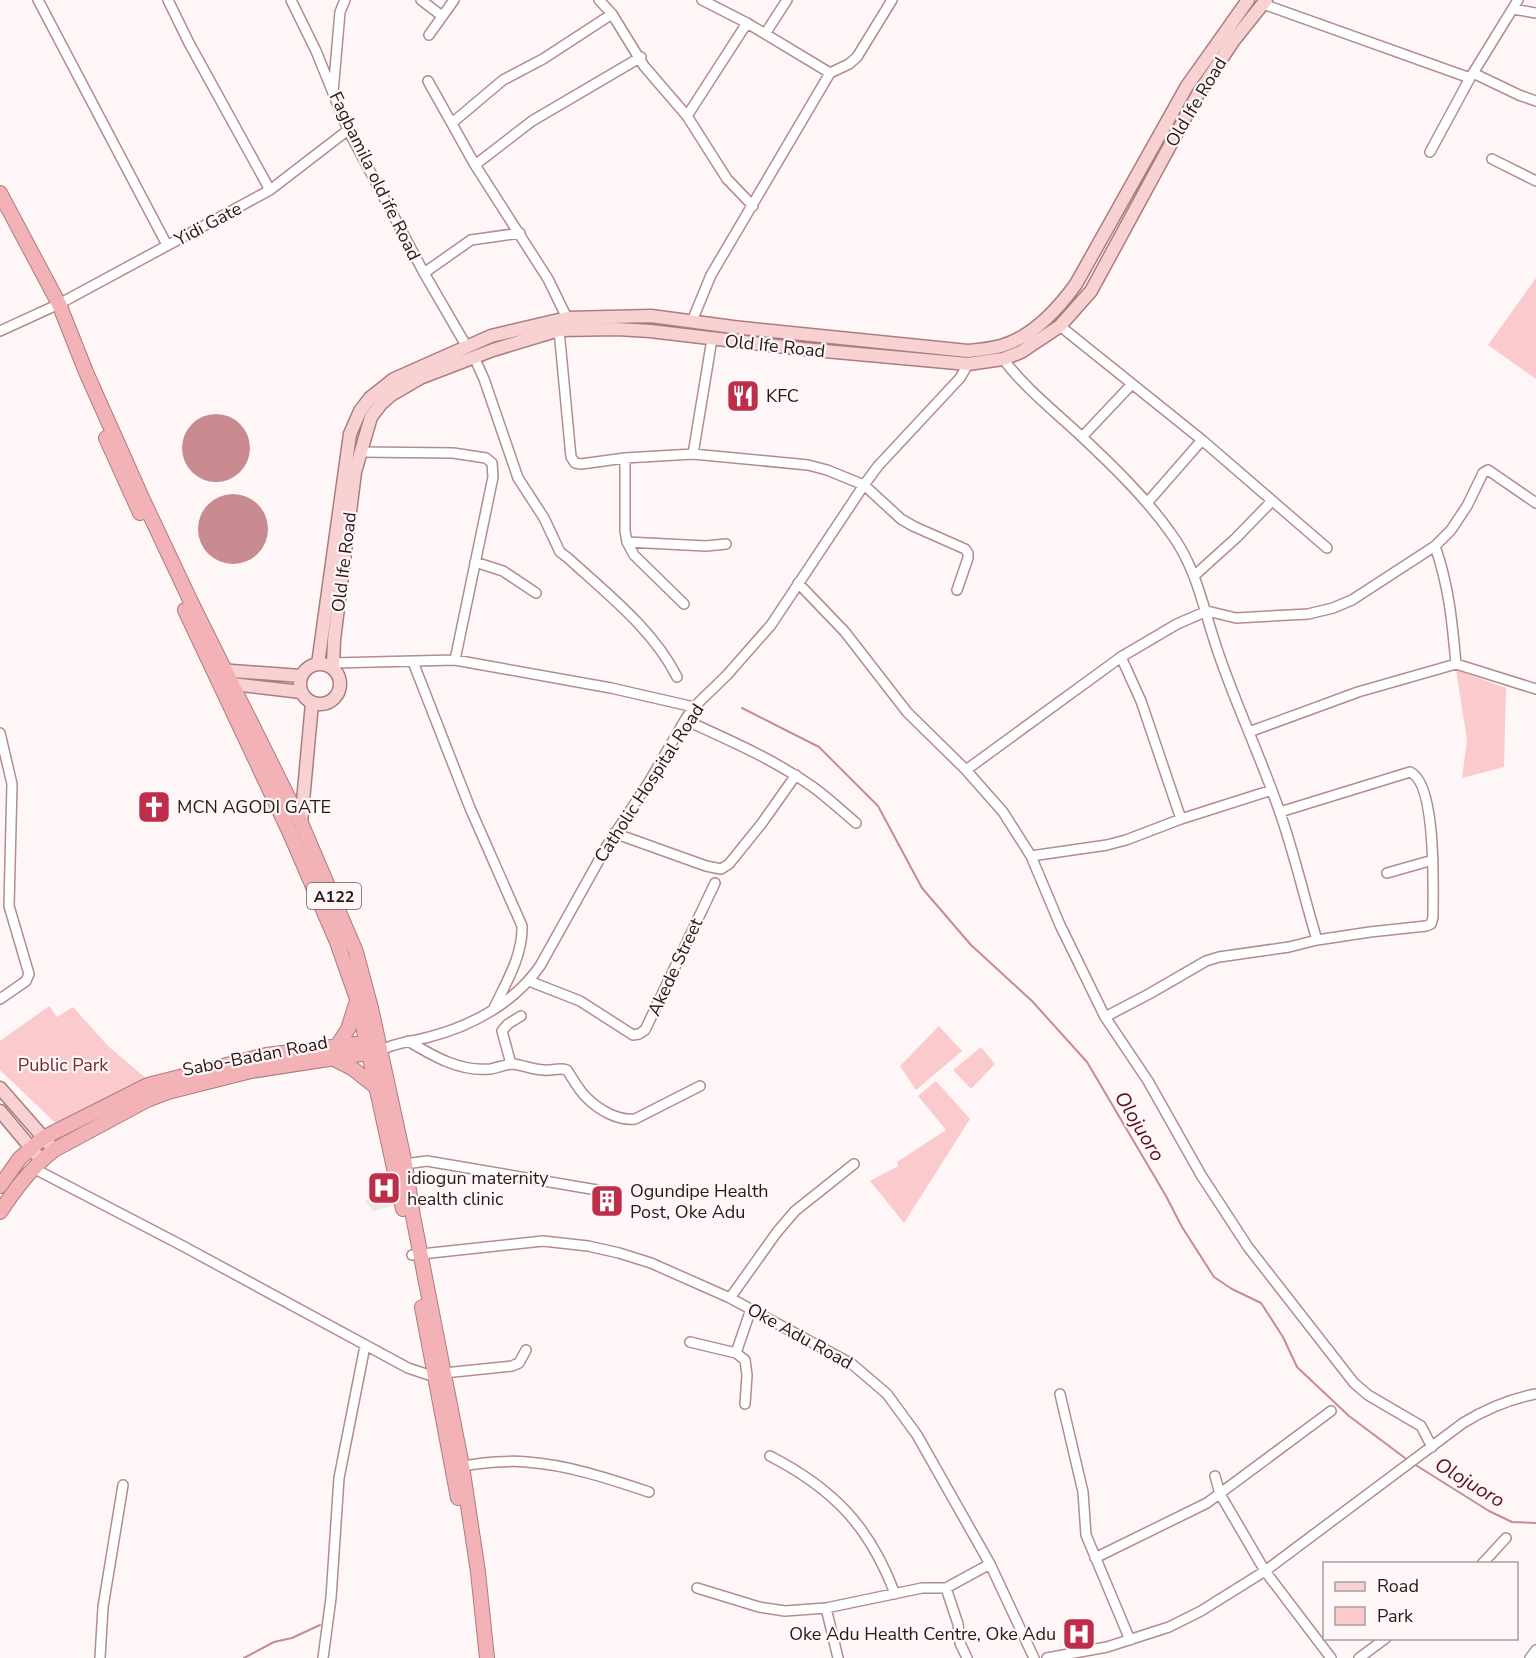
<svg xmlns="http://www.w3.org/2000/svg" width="1536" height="1658" font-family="'Nunito Sans',sans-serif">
	<rect width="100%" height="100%" fill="#fff7f7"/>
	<path fill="#f0e5e6" d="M389,1175L395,1205L373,1211L365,1202Z"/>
	<path fill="#facacd" d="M1536,278V379L1488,345Z
		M1456,670L1506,688L1504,767L1462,778L1467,740Z
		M49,1006L57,1017L73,1007L108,1046L155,1086L66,1133L0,1070V1041Z
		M939,1026L962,1051L916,1090L900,1066Z
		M981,1047L995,1064L971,1089L953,1070Z
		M936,1081L970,1119L904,1223L870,1181L898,1166L897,1162L946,1130L918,1096Z"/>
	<path fill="#c88b8f" d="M182 448a34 34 0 1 1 68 0a34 34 0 1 1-68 0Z
		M198 529a35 35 0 1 1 70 0a35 35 0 1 1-70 0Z"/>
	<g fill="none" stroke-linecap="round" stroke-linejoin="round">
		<path stroke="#c88b8f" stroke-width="2" d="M742,708L819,747L878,806L922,888L971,945L1032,1001L1087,1062L1166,1196L1182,1227L1214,1277L1232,1289L1261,1303L1283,1337L1297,1367L1349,1416L1409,1461
			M1414,1464L1489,1511L1512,1522L1536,1523
			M244,1658L274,1642L292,1638L320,1625"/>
		<defs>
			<path id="minor" d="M38,0L167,245
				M168,0L189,43L270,190
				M291,0L316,51L348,130L424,273L467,347
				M421,0L442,16
				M599,0L612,14L644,66L687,116L727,179L753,206
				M702,0L747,23L830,73
				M1263,4L1470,78
				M1513,9L1536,13
				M765,34L787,0
				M429,35L454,0
				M1473,73L1519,95L1536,101
				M428,81L475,165L548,279L567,318
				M333,92L340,12L345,0
				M687,116L747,23
				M452,123L503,80L543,59L612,14
				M1430,152L1470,78L1518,0
				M1492,159L1536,181
				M475,165L532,121L641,57
				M424,273L471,240L520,233
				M692,321L711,275L830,73L849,64L857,57L892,0
				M1060,326L1202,440L1327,548
				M559,330L571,457L575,463L581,464L625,458L693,454L808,465L827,470L864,485L901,519L913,526L965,549L968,553V558L957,590
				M0,331L59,304L270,190L348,130
				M474,357L484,379L518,478L544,518L560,552L568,558C607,594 653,629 677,677
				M1003,359C1026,389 1053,410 1081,436C1112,465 1145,497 1170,532C1197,568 1203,608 1217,649C1235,703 1260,755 1279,810C1294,852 1304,897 1317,940
				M1082,437L1132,384
				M360,452L453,453L486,458L492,463L493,477L455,660
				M693,454L712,339
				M625,458V531L627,542L634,555L684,604
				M1147,503L1202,440
				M627,542L706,546L726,544
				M1435,546C1449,587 1452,620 1456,664
				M475,562L503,571L536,593
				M1194,576L1236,538L1271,502
				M798,583L845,632L907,712L966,770L1003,812L1031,856L1060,925L1105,1017L1148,1081L1201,1175L1248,1247L1354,1383L1368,1395L1421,1426L1432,1447
				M1121,657L1141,701L1181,819
				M413,662L470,808L522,926C523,955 506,983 494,1008
				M333,663L455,660L611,688L694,707
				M685,720C729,740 773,759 813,787C828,798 842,811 856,823
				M1249,732L1358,692L1456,664L1536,689
				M0,733L12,784L9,906L29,974L26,981L0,999
				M966,770L1121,657L1177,624L1207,611L1236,618L1308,614L1333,608L1352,600L1435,546L1451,530L1467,506L1483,473L1488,470L1536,503
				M614,833L706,866L721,869L729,864L762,823L796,775
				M1031,856L1107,845L1126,840L1181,819L1272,790
				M1387,873L1433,860
				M529,981L580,1001L633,1035L639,1034L645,1030L715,883
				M1105,1017L1149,994L1206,961L1219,957L1289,947L1317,940L1370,932L1426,926L1431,924L1433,917C1433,890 1437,783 1410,772L1280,812
				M408,1041C433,1056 460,1072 490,1069C498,1068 505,1064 513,1064C523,1065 534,1070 544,1070C553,1071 559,1067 567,1070C573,1079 579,1091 587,1098C599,1110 618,1121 635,1119L700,1086
				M379,1051C396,1042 411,1042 429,1037C472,1026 514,1003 540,966L608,844L649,782L685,720L694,707L727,675L771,625L864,485L878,466L960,378L968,364
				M511,1064L502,1031L508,1024L521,1016
				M405,1164L427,1161L597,1190
				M33,1168L181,1245L408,1368L435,1377
				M412,1255L543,1241L588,1246L619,1253L651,1263L730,1298L852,1364L887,1394L917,1435L990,1564L1034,1658
				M730,1298L777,1232L795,1211L854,1164
				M690,1342L736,1353L745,1360L747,1375L745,1404
				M736,1353L751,1309
				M444,1373L512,1366L519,1363L526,1350
				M1060,1394L1083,1492L1086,1535L1130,1640
				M770,1456C834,1489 870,1527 895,1594
				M462,1466C484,1463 505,1460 527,1462C569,1465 610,1479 649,1492
				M1215,1476L1220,1494L1265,1571L1331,1658
				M1095,1558L1207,1503L1331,1411
				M1482,1564L1506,1538
				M697,1588L759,1607L785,1611L826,1608L922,1588H946L990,1564
				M946,1588L958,1624L960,1643L967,1658
				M826,1608L838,1658
				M100,1658L103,1607L123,1485
				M323,1658L331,1598L339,1478L365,1346
				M1047,1658L1107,1647L1169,1627L1201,1611L1265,1571L1463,1423C1486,1409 1509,1399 1536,1394
				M1359,1658L1386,1638
				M1530,1658L1536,1650"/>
			<path id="major" d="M300 684a20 20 0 1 1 40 0a20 20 0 1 1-40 0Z
				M318,664L350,434L360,411L370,398L394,379L491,336L567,318L651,316L733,327L968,351C979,350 990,349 1001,346C1032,337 1058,309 1076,284L1187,86L1248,0
				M333,668L334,640L355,472L371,417L381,404L391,395L420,378L493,350L559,330L617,329L650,331L803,349L968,364L1003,359L1021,352L1060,326L1091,291L1198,94L1234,40L1266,0
				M219,670L301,676
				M224,683L301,692
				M301,823L312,703
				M0,1088L49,1144
				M0,1111L41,1160"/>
			<path id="highway" d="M0,193L59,304L86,372L143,500L191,602L301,823L356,952L371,1008L405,1164L413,1216L462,1466L478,1572L487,1658
				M106,438L140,513
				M185,610L289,831L337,942L357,999L403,1209
				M337,1046L348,1029L356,1004
				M332,1058L352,1068L376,1087
				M0,1186L20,1158L43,1138L148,1085L266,1055L372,1042
				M0,1212C16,1188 31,1168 54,1150L147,1100L168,1092L251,1071L374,1052
				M422,1307L458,1498"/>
		</defs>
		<use href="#minor" stroke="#b18d8e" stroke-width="12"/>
		<use href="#major" stroke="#ac7c7f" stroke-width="15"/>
		<use href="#highway" stroke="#ac7c7f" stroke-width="16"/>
		<use href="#minor" stroke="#fff" stroke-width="9"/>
		<use href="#major" stroke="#f8d1d3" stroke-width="12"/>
		<use href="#highway" stroke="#f3b2b6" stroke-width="14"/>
	</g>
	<defs>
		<symbol id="restaurant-square" viewBox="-11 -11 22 22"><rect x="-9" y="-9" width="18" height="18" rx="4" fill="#be2e4a" stroke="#fff7f7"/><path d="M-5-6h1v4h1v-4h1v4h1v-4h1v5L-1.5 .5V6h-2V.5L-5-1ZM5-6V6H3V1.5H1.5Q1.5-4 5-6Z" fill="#fff"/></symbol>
		<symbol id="church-square" viewBox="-11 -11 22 22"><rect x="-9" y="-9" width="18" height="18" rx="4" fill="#be2e4a" stroke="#fff7f7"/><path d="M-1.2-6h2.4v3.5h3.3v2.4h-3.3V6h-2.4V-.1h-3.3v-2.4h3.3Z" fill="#fff"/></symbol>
		<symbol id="hospital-square" viewBox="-11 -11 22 22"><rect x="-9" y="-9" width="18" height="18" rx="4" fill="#be2e4a" stroke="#fff7f7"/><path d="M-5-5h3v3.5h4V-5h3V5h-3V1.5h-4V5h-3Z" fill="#fff"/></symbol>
		<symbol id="building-square" viewBox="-11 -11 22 22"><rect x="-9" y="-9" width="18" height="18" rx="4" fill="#be2e4a" stroke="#fff7f7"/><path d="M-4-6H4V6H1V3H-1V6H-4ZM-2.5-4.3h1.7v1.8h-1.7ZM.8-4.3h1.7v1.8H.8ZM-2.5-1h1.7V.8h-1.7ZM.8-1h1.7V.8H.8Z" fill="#fff"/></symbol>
	</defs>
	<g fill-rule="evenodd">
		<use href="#restaurant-square" x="724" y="377" width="38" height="38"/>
		<use href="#church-square" x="135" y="788" width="38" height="38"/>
		<use href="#hospital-square" x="365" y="1169" width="38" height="38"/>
		<use href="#building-square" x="588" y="1182" width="38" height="38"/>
		<use href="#hospital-square" x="1060" y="1615" width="38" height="38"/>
	</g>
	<g text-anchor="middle" stroke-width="4.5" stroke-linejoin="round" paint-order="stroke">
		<rect fill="#fff7f7" stroke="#685c5c" stroke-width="1.5" x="307" y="883" width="54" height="26" rx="4.5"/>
		<g font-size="16" font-weight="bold" fill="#27191a">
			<text x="334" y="902">A122</text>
		</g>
		<g font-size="18" fill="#27191a" stroke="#fff7f7">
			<text transform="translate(1196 102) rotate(-59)" y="6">Old Ife Road</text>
			<text transform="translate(375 176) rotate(64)" y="6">Fagbamila old ife Road</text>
			<text transform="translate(208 224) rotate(-28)" y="6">Yidi Gate</text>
			<text transform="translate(775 346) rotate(6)" y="6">Old Ife Road</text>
			<text transform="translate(344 562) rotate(-83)" y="6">Old Ife Road</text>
			<text transform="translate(649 783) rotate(-57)" y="6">Catholic Hospital Road</text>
			<text transform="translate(675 967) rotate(-65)" y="6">Akede Street</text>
			<text transform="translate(255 1056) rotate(-11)" y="6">Sabo-Badan Road</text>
			<text transform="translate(800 1336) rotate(29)" y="6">Oke Adu Road</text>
		</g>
		<g font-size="18" fill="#27191a" stroke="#fff7f7" text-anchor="start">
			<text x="766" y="402">KFC</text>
			<text x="177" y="813">MCN AGODI GATE</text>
			<text x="407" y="1184">idiogun maternity<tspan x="407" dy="21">health clinic</tspan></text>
			<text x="630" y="1197">Ogundipe Health<tspan x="630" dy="21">Post, Oke Adu</tspan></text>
			<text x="1056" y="1640" text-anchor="end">Oke Adu Health Centre, Oke Adu</text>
		</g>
		<g font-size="18" fill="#732933" stroke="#fff7f7">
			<text x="63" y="1071">Public Park</text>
		</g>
		<g font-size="20" font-style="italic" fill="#5c1321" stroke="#fff7f7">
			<text transform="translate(1140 1126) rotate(59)" y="7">Olojuoro</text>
			<text transform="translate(1470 1482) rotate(31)" y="7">Olojuoro</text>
		</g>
	</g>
	<rect x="1323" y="1562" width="195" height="78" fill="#fff7f7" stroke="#a99e9f" stroke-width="1.5"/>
	<rect x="1335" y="1582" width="30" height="9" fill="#f8d1d3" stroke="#a99e9f" stroke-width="1.5"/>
	<text x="1377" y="1592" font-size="18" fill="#27191a">Road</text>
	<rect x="1335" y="1607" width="30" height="18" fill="#facacd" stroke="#a99e9f" stroke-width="1.5"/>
	<text x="1377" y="1622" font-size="18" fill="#27191a">Park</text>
</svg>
